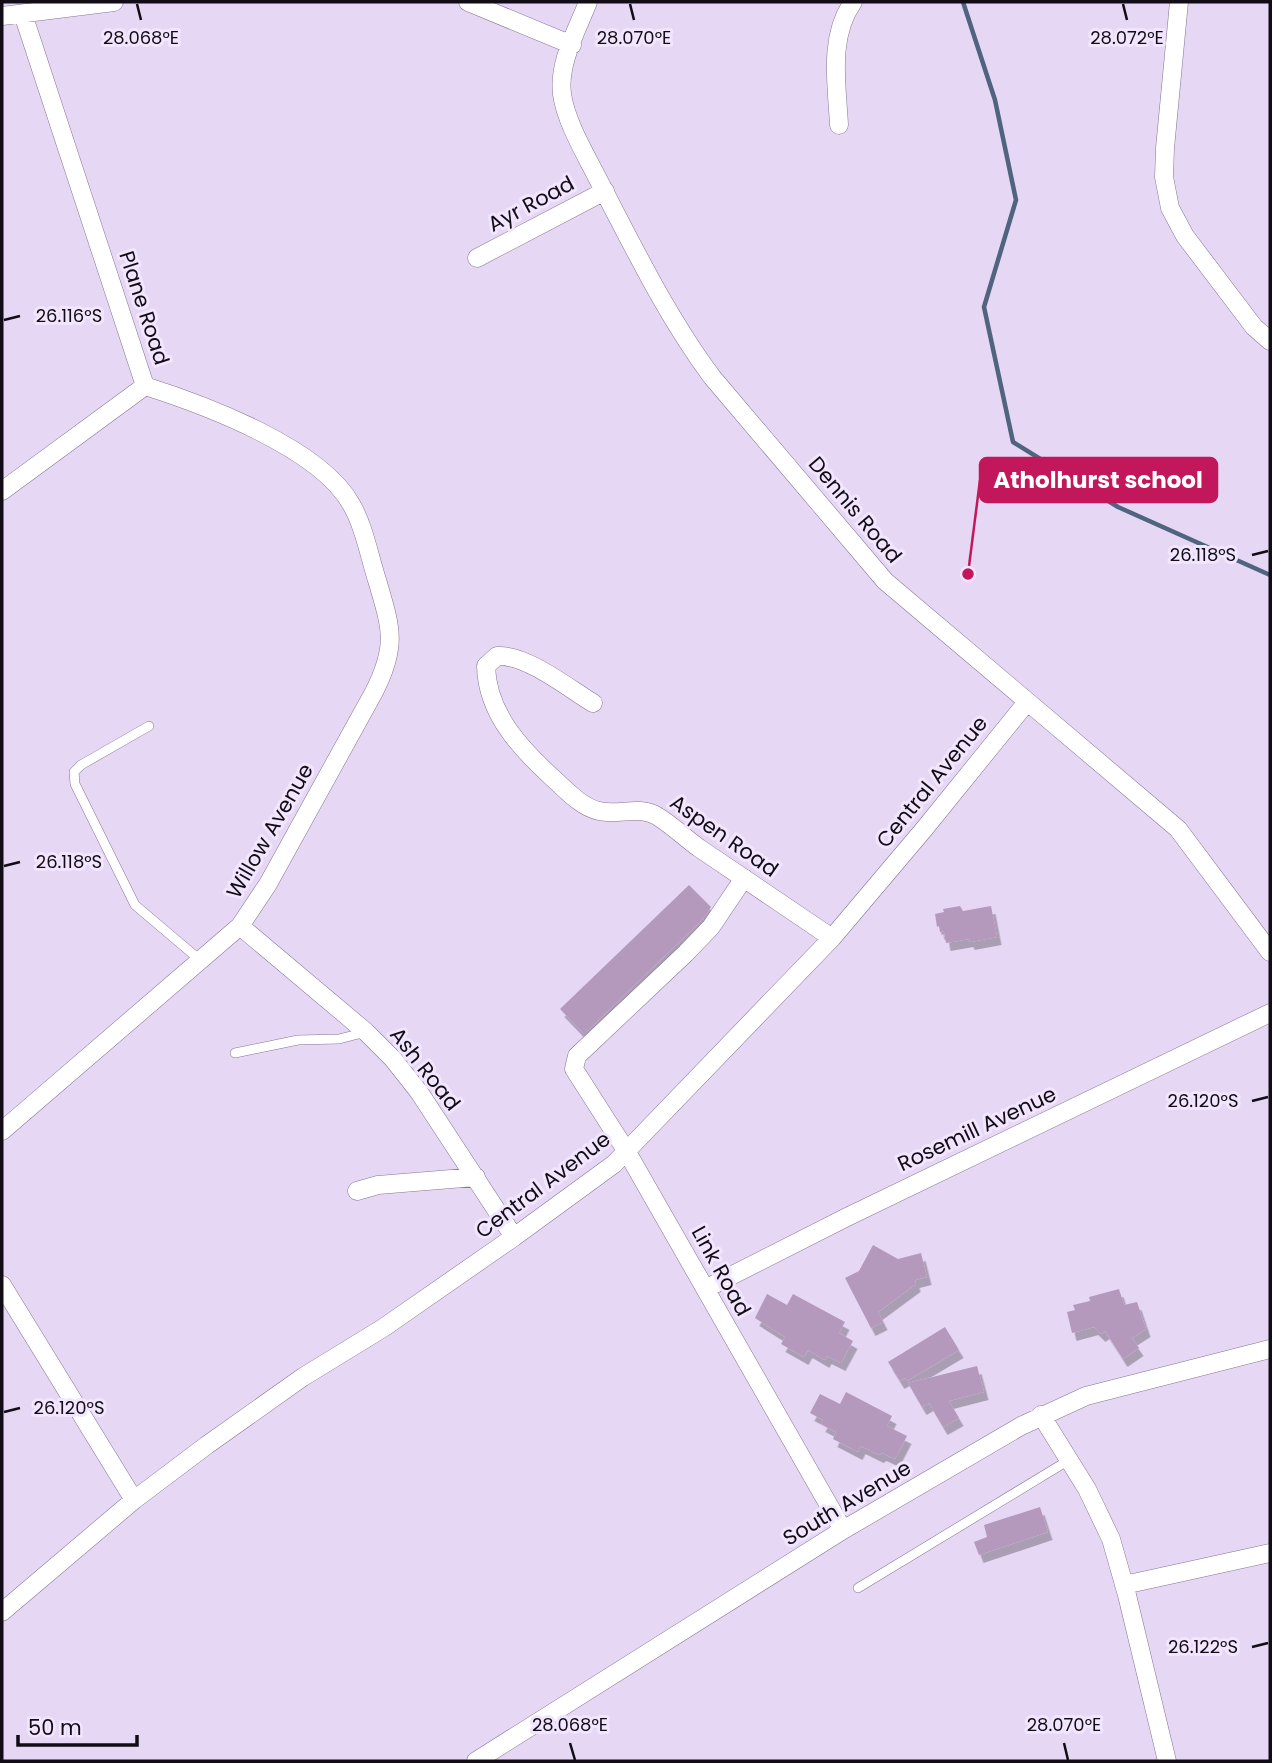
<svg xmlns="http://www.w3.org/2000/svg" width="1272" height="1763" font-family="Poppins,sans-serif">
	<defs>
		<filter id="shadow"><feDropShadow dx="4.5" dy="8" stdDeviation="0" flood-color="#0004"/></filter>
	</defs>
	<rect width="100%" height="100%" fill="#e6d7f5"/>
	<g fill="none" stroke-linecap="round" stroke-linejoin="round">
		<path stroke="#50647d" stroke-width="4.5" d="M963,2L995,100L1016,200L984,307L1013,442L1118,507L1270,575"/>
	</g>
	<path fill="#b499bd" filter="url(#shadow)" d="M689,885L711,907L702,920L584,1034L560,1009Z
		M960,906L963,911L991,906L997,937L970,942L969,939L946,943L944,931L940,932L939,926L937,927L935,914L944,912L943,909Z
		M873,1245L898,1259L921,1253L927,1277L915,1280L916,1284L878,1312L883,1322L871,1328L845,1278L859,1271Z
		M1119,1289L1124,1305L1137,1302L1146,1329L1132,1338L1139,1348L1123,1359L1105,1331L1101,1334L1094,1327L1072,1333L1067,1312L1075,1310L1073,1305L1090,1301L1089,1297Z
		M767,1294L787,1305L793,1294L845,1322L839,1333L853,1341L841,1363L827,1356L825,1360L808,1350L804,1357L781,1344L785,1337L755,1318Z
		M945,1327L959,1350L907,1381L905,1378L900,1381L888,1362Z
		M977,1366L984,1392L949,1401L959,1418L943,1427L929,1403L922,1407L908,1383Z
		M846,1392L892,1416L887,1426L907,1436L895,1459L882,1453L879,1455L861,1446L858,1452L833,1439L836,1432L821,1424L823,1420L810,1413L820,1394L840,1404Z
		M1040,1507L1048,1532L979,1555L974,1542L987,1537L984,1525Z"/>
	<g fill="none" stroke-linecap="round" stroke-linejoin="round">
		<defs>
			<path id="service" d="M149,726L81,765L74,772L75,784L135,905L200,960
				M235,1053L298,1040L339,1039L366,1032
				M858,1588L1069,1460"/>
			<path id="minor" d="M468,2L572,45
				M588,2C577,30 558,63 562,94C566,124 589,160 602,187C636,252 668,318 712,377L885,581L1178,829L1270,952
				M1179,2L1165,148L1164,177L1170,208L1185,236L1254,327L1270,341
				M2,16L114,2
				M839,125C837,85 828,37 853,2
				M477,258L605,191
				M2,491L145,386
				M593,703C568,688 526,654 497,656L486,666C487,715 523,751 556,781C569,793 582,807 599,811C619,816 638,805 657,816C672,825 685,838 699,848C743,878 787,908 832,938
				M744,878L711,927L686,953L577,1056L574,1069L627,1152L843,1530
				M240,926L366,1032L393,1059L419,1092L514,1237
				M2,1131L240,926L268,884L374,692C398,645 391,628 377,580C369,555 364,526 351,504C320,448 205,405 145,386L23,14
				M357,1191L378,1185L476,1177
				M2,1285L134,1500
				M705,1289L847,1217L1270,1013
				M1041,1415L1087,1489L1111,1539L1127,1595L1167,1761
				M1124,1585L1270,1553
				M2,1612L134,1500L207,1445L303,1377L383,1328L514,1237L614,1164L832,938L925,828L1027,702
				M476,1761L843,1530L1021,1426L1086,1396L1270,1349"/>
		</defs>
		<use href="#service" stroke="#847792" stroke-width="10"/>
		<use href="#minor" stroke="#847792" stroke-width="19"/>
		<use href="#service" stroke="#fff" stroke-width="9"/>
		<use href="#minor" stroke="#fff" stroke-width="18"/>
	</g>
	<path fill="none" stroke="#110c16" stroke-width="2.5" d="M137,4L141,20M630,4L634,20M1123,4L1127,20M4,320L20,316M1252,555L1268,551M4,866L20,862M1252,1101L1268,1097M4,1412L20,1408M1252,1647L1268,1643M570,1743L575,1760M1064,1743L1068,1760"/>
	<g text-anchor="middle" stroke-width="6" stroke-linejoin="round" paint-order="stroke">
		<g font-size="21" fill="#110c16" stroke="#f2e6fe">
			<text transform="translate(531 204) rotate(-28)" y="7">Ayr Road</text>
			<text transform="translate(144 308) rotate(72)" y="7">Plane Road</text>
			<text transform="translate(855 510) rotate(50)" y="7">Dennis Road</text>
			<text transform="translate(932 782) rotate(-51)" y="7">Central Avenue</text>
			<text transform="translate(270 831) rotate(-60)" y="7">Willow Avenue</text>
			<text transform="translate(724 836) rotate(35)" y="7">Aspen Road</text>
			<text transform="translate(425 1069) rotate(52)" y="7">Ash Road</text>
			<text transform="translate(977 1129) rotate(-25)" y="7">Rosemill Avenue</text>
			<text transform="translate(543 1185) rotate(-37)" y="7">Central Avenue</text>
			<text transform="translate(721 1271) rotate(61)" y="7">Link Road</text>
			<text transform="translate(847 1503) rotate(-31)" y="7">South Avenue</text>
		</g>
	</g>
	<g font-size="18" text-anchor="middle" fill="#110c16" stroke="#f2e6fe" stroke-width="6" stroke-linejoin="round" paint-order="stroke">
		<text x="1127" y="44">28.072°E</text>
		<text x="141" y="44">28.068°E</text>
		<text x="634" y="44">28.070°E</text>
		<text x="69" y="322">26.116°S</text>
		<text x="1203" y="561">26.118°S</text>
		<text x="69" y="868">26.118°S</text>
		<text x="1203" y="1107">26.120°S</text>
		<text x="69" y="1414">26.120°S</text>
		<text x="1203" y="1653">26.122°S</text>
		<text x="570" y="1731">28.068°E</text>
		<text x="1064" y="1731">28.070°E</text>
	</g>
	<path fill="none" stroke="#c2185b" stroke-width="2.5" d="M968 574L980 480"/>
	<circle fill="#c2185b" stroke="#f2e6fe" stroke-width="2.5" cx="968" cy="574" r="7"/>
	<rect fill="#c2185b" stroke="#c2185b" stroke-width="2.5" x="980" y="458" width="237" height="44" rx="7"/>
	<g font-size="23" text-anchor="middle" font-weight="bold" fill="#fff">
		<text x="1098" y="488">Atholhurst school</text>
	</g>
	<rect width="1272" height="1763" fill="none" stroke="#110c16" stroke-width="7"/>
	<path d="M18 1735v10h119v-10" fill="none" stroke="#110c16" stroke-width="3.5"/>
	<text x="28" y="1735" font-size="21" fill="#110c16" stroke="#f2e6fe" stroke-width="5" paint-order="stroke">50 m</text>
</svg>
